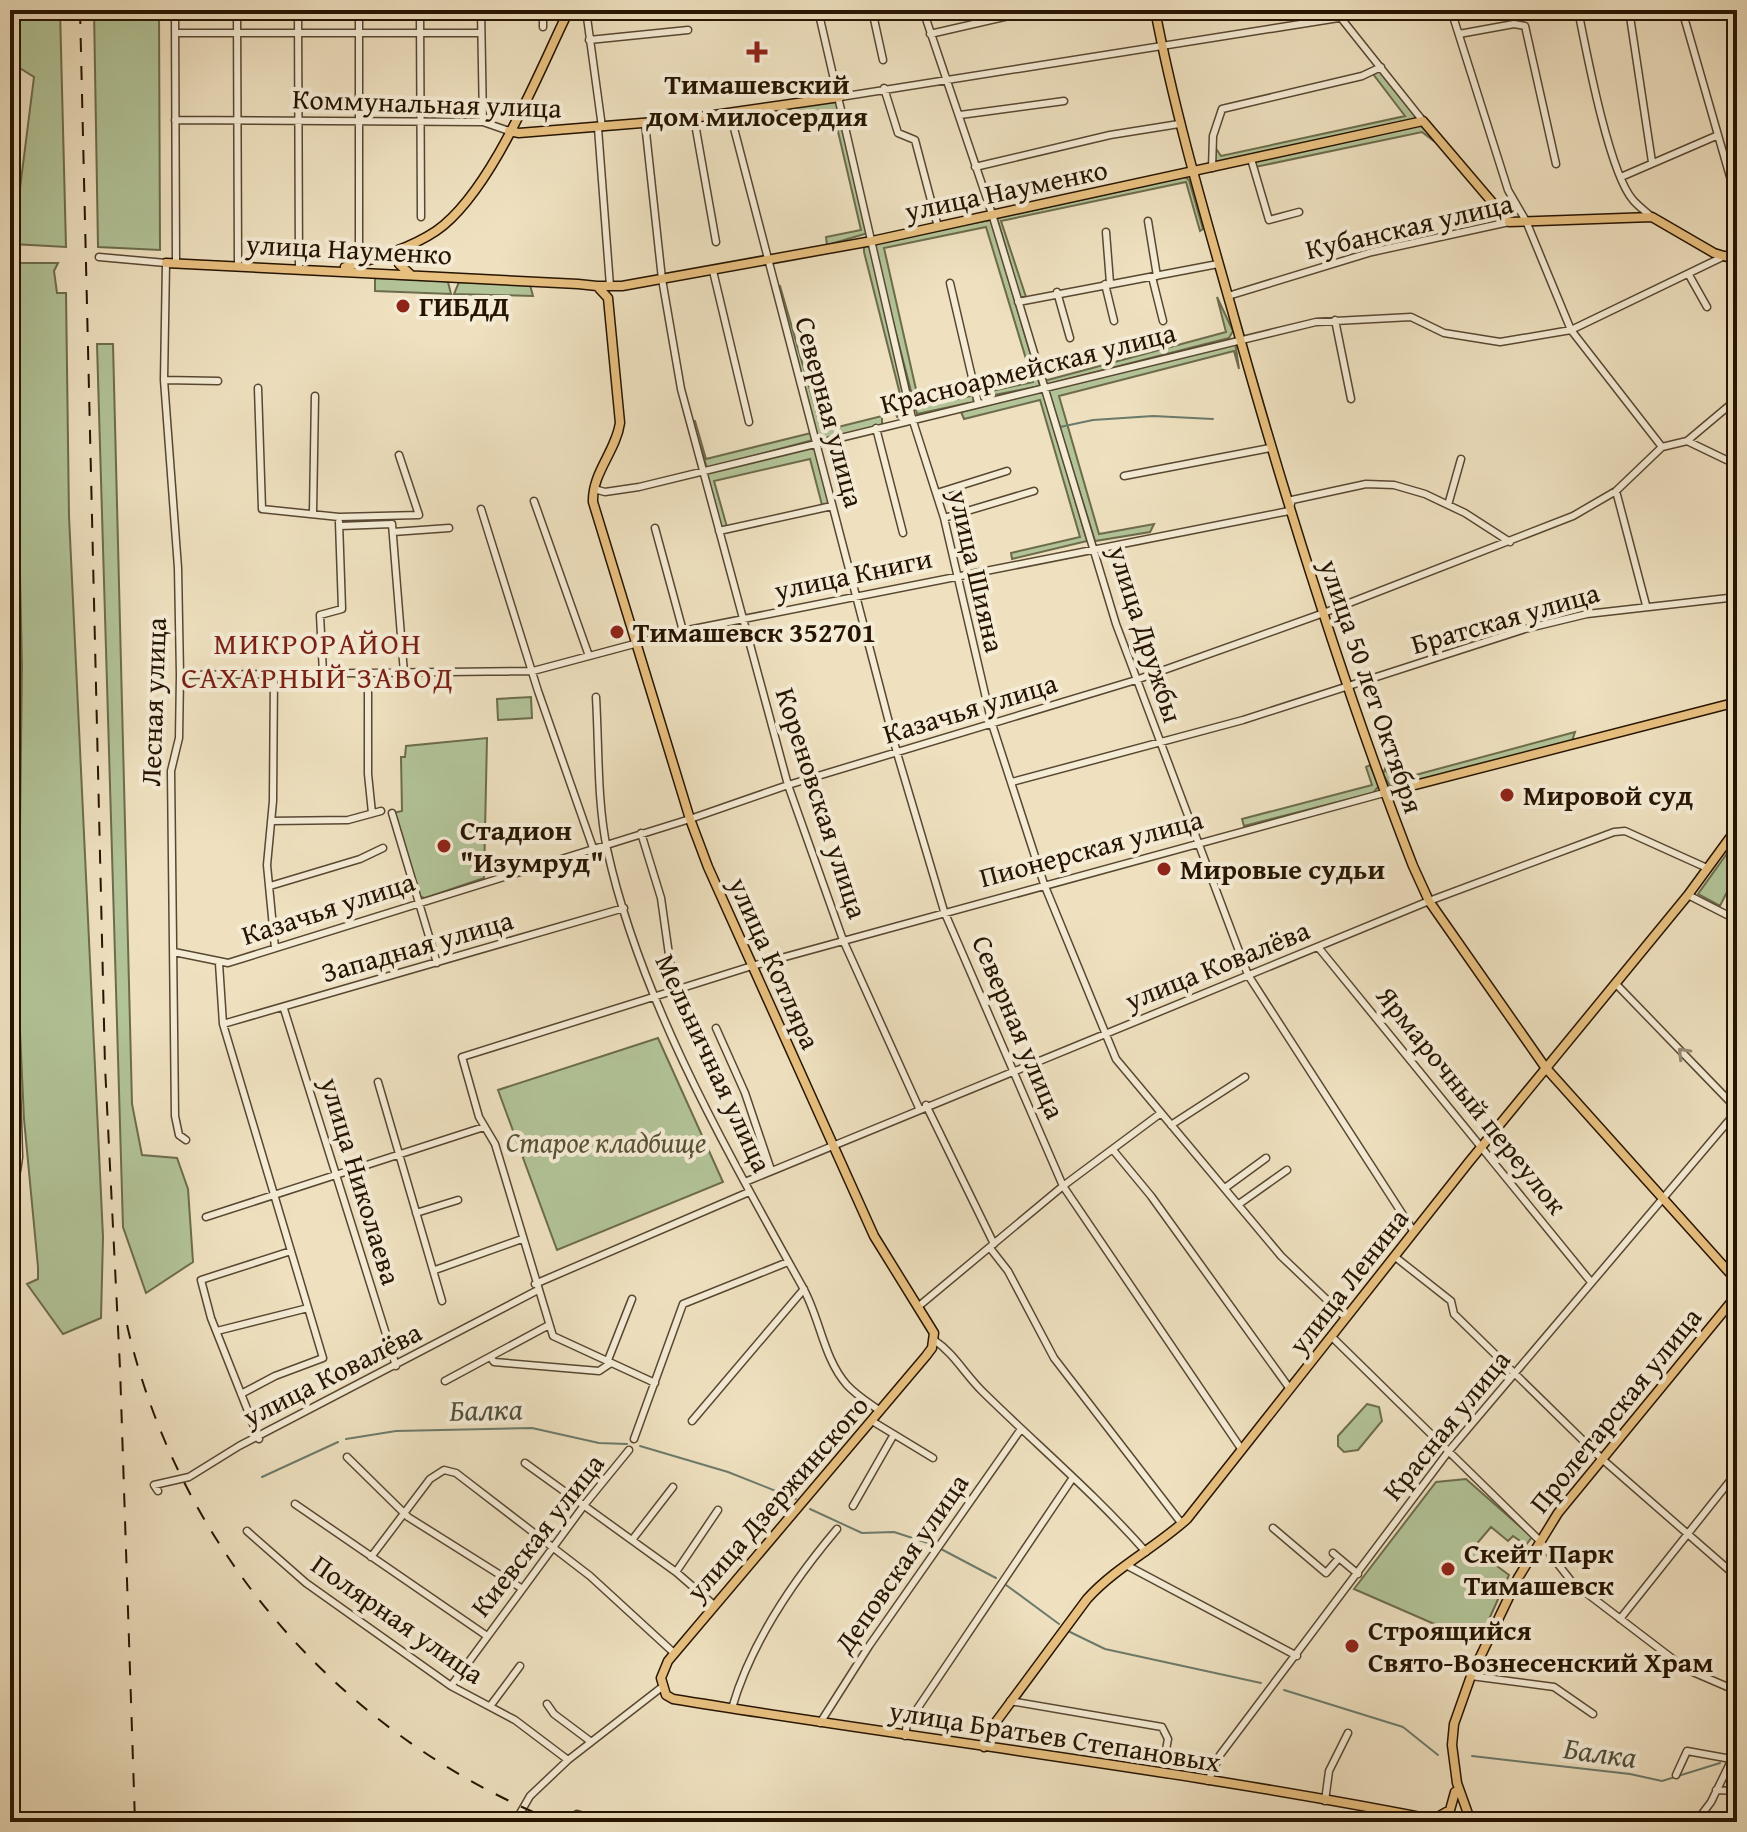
<svg xmlns="http://www.w3.org/2000/svg" width="1747" height="1832" font-family="'Gentium Book Plus',serif">
	<rect width="100%" height="100%" fill="#efe1c0"/>
	<filter id="stains"><feTurbulence type="fractalNoise" baseFrequency=".0025" numOctaves="4"/><feColorMatrix values="0 0 0 0 .2 0 0 0 0 .09 0 0 0 0 .02 0 0 0 .5 -.17"/></filter>
	<radialGradient id="worn" r=".72"><stop offset=".6" stop-color="#630" stop-opacity="0"/><stop offset="1" stop-color="#630" stop-opacity=".3"/></radialGradient>
	<path fill="#b2c498" stroke="#6c6c4c" stroke-width="2" d="M10,10H60L66,247L13,244L34,77L10,62Z
		M94,10H159L160,250L98,247Z
		M1379,69L1416,115L1415,119L1215,162V147L1221,156L1405,116L1373,74Z
		M836,101L868,233L827,245L826,237L861,230L833,110L765,118V112Z
		M1415,125L1424,127L1435,142L1422,132L1255,167V160Z
		M1185,177L1189,180L1203,229L1200,231L1186,182L1001,221L1026,297H1020L997,218Z
		M991,220L1040,386L979,398L978,394L1033,382L986,227L884,248L920,407L975,395L973,402L917,414L873,245L876,240Z
		M869,244L909,415L904,419L897,417L896,413L904,410L864,252V246Z
		M13,263H58L54,271L57,293H66L69,516L103,1237L101,1318L63,1334L27,1284L38,1279V1267L24,1119L18,988L22,665Z
		M375,278L443,281L448,282L451,294L375,291Z
		M459,282L530,285L533,296L454,294Z
		M780,286L822,431L882,416V425L818,441L774,288Z
		M1217,297L1233,331L1229,338L1045,385L1044,381L1226,332Z
		M1235,342L1239,369L1234,351L1059,396L1099,534L1154,524L1150,532L1095,541L1048,390Z
		M97,344H113L132,1104L142,1155L177,1158L188,1189L193,1262L146,1293L123,1227Z
		M1043,391L1087,541L1012,559L1011,553L1080,537L1040,400L964,419L961,412Z
		M695,421L706,459L811,433L813,440L707,468L692,422Z
		M814,447L830,504L822,505L810,459L714,481L727,527L721,529L706,472Z
		M531,697L532,718L498,720L497,699Z
		M1575,732L1572,741L1391,788L1383,774L1385,769L1393,781Z
		M487,738L484,878L425,898L417,896L393,813L402,811L401,757H405L406,746Z
		M1370,765L1379,786L1373,793L1244,826L1242,819L1372,785L1366,767Z
		M1728,852L1737,857V872L1720,906L1698,894Z
		M658,1038L723,1182L557,1250L498,1090Z
		M1367,1404L1379,1407L1382,1421L1358,1450L1344,1452L1338,1446V1436Z
		M1466,1479L1532,1537L1526,1545L1513,1536L1508,1541L1491,1527L1473,1548L1509,1575L1481,1637L1432,1623L1354,1589L1436,1482Z"/>
	<g fill="none" stroke-linecap="round" stroke-linejoin="round">
		<path stroke="#6c7a6b" stroke-width="2" d="M1049,392L1060,427L1093,420L1153,416L1213,419
			M346,1439L396,1431L532,1428L599,1443L627,1444
			M640,1446L728,1472L796,1499
			M262,1477L338,1442
			M810,1509L862,1533L894,1532L934,1545
			M941,1549L996,1578
			M1006,1585L1059,1624
			M1070,1632L1105,1649L1261,1683
			M1284,1690L1403,1727L1438,1755
			M1472,1756L1630,1774L1662,1781L1720,1763"/>
		<defs>
			<path id="minor" d="M175,10L176,263
				M237,10L238,264
				M298,10L299,268
				M420,10L421,217
				M481,10L483,122
				M543,10V27
				M586,10L602,127
				M818,10L912,418L944,518L992,724L1044,884L1116,1059L1281,1256L1346,1318
				M872,10L883,60
				M923,10L992,214L1116,624L1248,975L1414,1232
				M1451,10L1508,190L1526,221L1571,330L1662,447
				M1578,10C1586,50 1609,173 1633,200C1638,206 1645,211 1652,217
				M1629,10L1652,162
				M1682,10L1737,201
				M1341,18L1423,121
				M176,33H481
				M930,34L1035,10
				M1459,34L1514,24L1525,26L1556,164
				M589,40L688,30
				M884,88L898,133L915,140L938,227
				M840,97L1389,10
				M730,113L897,753L944,911L1063,1186L1242,1450
				M960,115L1064,101
				M694,118L716,242
				M175,120L483,122L509,131
				M645,123L662,279L681,389L788,785L843,940L919,1108
				M598,128L610,286
				M1251,159L1269,220L1299,212
				M975,167L1110,135L1179,124
				M1212,168L1213,136L1222,109L1362,76L1381,67
				M1621,177L1716,136
				M1148,221L1157,276
				M1106,232L1110,283
				M99,257L166,263L164,380L178,568L180,675L179,738L171,771L175,1116L179,1135L186,1140
				M359,263V10
				M713,271L749,422
				M1689,275L1707,307
				M1152,277L1163,321
				M950,283L978,403
				M1105,284L1114,321
				M1057,292L1070,338
				M1228,296L1372,252L1509,222
				M1018,302L1218,264
				M1335,320L1351,399
				M164,380L218,381
				M258,388L262,509L339,517L419,515L399,455
				M876,428L903,533
				M1687,441L1737,465
				M1124,476L1270,448
				M594,489L605,492L639,487L1316,322L1411,317L1444,333L1500,342L1571,330L1737,250
				M1616,491L1646,605
				M937,493L1007,471
				M534,501L589,656
				M1448,505L1461,459
				M481,509L538,691L593,848
				M313,512L315,396
				M944,518L1034,491
				M340,526L392,524L404,673
				M655,528L683,631
				M719,531L832,506
				M393,532L449,528
				M274,673L273,801L267,865L275,948
				M323,673L320,615L342,609L339,522
				M368,674V774L372,813
				M180,675L533,671L683,631L1289,511L1292,500L1366,484L1394,485L1425,494L1465,513L1510,542
				M596,697C599,747 597,801 607,849C640,1000 727,1151 802,1286C820,1317 823,1358 847,1385C856,1395 869,1403 880,1411
				M1012,782L1243,720L1525,629L1587,614L1737,597
				M392,813L437,963
				M271,821L348,820L381,811
				M641,833L661,898L674,990
				M10,852L19,1157L17,1171L10,1180
				M270,886L360,859L383,848
				M1688,895L1737,920
				M1318,947L1591,1282
				M174,952L228,963L690,819L788,785L1136,680L1321,614L1573,516L1616,491L1662,447L1687,441L1737,399
				M219,963L223,1024L323,1358L275,1376L241,1394
				M1615,983L1737,1109
				M284,1009L396,1366
				M223,1024L624,908
				M716,1028L745,1093L771,1170
				M378,1082L442,1301
				M926,1105L994,1244
				M1171,1125L1245,1077
				M1113,1150L1151,1196L1290,1389
				M745,1182L1429,901L1614,832L1625,831L1707,868
				M1225,1188L1266,1158
				M1239,1204L1287,1170
				M416,1213L458,1200
				M206,1217L484,1127
				M990,1248L1008,1271L1054,1358L1182,1524
				M1394,1256L1451,1301L1454,1314L1602,1459L1737,1577
				M435,1270L522,1239
				M535,1284L749,1192
				M919,1306L1063,1186L1161,1113
				M217,1331L308,1308
				M1333,1338L1539,1540L1572,1582L1686,1669L1737,1691
				M934,1340C954,1353 966,1376 984,1393C1038,1446 1096,1495 1146,1552
				M491,1358L494,1362L599,1371L611,1363
				M608,1360L632,1299
				M445,1381L549,1325
				M655,1383L553,1336L495,1144L479,1117L462,1057L752,966L1384,793
				M692,1421L804,1289
				M872,1421L933,1458
				M259,1439L211,1318L201,1280L291,1251
				M634,1439L683,1304L788,1262
				M347,1457L408,1517L521,1588
				M525,1463L676,1572L714,1605
				M158,1491L154,1485L189,1477L239,1446L536,1291
				M295,1504L487,1636
				M853,1506L893,1436
				M1273,1528L1326,1573L1339,1558
				M247,1531L306,1583L451,1686L515,1720L568,1760
				M632,1540L673,1487
				M1333,1553L1358,1574
				M371,1557L430,1479L444,1470L456,1473L590,1576L674,1653
				M1126,1565L1297,1656
				M676,1572L718,1510
				M1620,1619L1737,1472
				M1471,1676L1554,1687L1593,1714
				M451,1686L585,1504L629,1450
				M1010,1701L1162,1727L1168,1739L1164,1760
				M547,1704L554,1714L590,1741
				M491,1705L520,1666
				M732,1708C751,1643 793,1581 837,1529
				M820,1723L869,1646L1021,1429
				M905,1736L907,1724L1072,1479
				M1676,1775L1687,1751L1731,1759
				M1208,1781L1220,1755L1448,1452L1737,1111
				M1716,1790L1737,1791
				M1325,1801L1329,1771L1348,1733
				M577,1814L603,1822
				M515,1822L530,1796L568,1760L662,1687
				M1696,1822L1711,1802L1737,1749"/>
			<path id="major" d="M1155,10C1174,109 1202,205 1230,303C1283,493 1341,681 1413,866L1429,901L1545,1067L1737,1281
				M509,131L519,133L679,120L840,97
				M404,248L399,264L410,274
				M166,263L578,284L597,286L608,298L620,423C616,451 592,473 593,502L690,819L708,867L874,1236L934,1333L932,1348L926,1356L668,1661L661,1678L666,1695L673,1699C931,1741 1191,1771 1446,1822
				M345,267C376,258 409,249 436,231C492,192 538,73 569,10
				M597,286H622L872,241L1423,121L1509,222L1652,217L1714,253L1737,260
				M1384,793L1737,702
				M984,1747L990,1730L1087,1599C1116,1567 1155,1548 1187,1519L1469,1162L1688,895L1737,828
				M1434,1819L1450,1810L1455,1792
				M1471,1822L1457,1783L1452,1745L1454,1724L1471,1676L1518,1578L1558,1513L1737,1295"/>
		</defs>
		<use href="#minor" stroke="#584731" stroke-width="9"/>
		<use href="#major" stroke="#261401" stroke-width="11"/>
		<use href="#minor" stroke="#f5ecd6" stroke-width="6"/>
		<use href="#major" stroke="#e8c080" stroke-width="8"/>
		<path stroke="#261401" stroke-width="2" stroke-dasharray="14 14" stroke-linecap="butt" d="M80,10L105,1066L120,1368L135,1822
			M127,1325C179,1550 341,1736 557,1822"/>
	</g>
	<defs><path id="oneway-chevron" d="M-2-3.5L2.5 0L-2 3.5" fill="none" stroke-width="1.6" stroke-linecap="round" stroke-linejoin="round" transform="scale(2)"/></defs>
	<use stroke="#988b76" href="#oneway-chevron" transform="translate(1683 1053) rotate(-134)"/>
	<g fill="#8f2418" stroke="#f5ecd6" stroke-width="3">
		<path d="M753 40h8v8h8v8h-8v8h-8v-8h-8v-8h8z"/>
		<circle cx="403" cy="306" r="8"/>
		<circle cx="617" cy="632" r="8"/>
		<circle cx="1507" cy="795" r="8"/>
		<circle cx="444" cy="846" r="8"/>
		<circle cx="1164" cy="869" r="8"/>
		<circle cx="1448" cy="1569" r="8"/>
		<circle cx="1352" cy="1646" r="8"/>
	</g>
	<g text-anchor="middle" stroke-width="8" stroke-linejoin="round" paint-order="stroke">
		<g font-size="28" font-weight="bold" fill="#261401" stroke="#f5ecd6" text-anchor="start">
			<text x="757" y="94" text-anchor="middle">Тимашевский<tspan x="757" dy="32">дом милосердия</tspan></text>
			<text x="419" y="316">ГИБДД</text>
			<text x="633" y="642">Тимашевск 352701</text>
			<text x="1523" y="805">Мировой суд</text>
			<text x="460" y="840">Стадион<tspan x="460" dy="32">"Изумруд"</tspan></text>
			<text x="1180" y="879">Мировые судьи</text>
			<text x="1464" y="1563">Скейт Парк<tspan x="1464" dy="32">Тимашевск</tspan></text>
			<text x="1368" y="1640">Строящийся<tspan x="1368" dy="32">Свято-Вознесенский Храм</tspan></text>
		</g>
		<g font-size="28" fill="#261401" stroke="#f5ecd6">
			<text transform="translate(427 103) rotate(2)" y="10">Коммунальная улица</text>
			<text transform="translate(1006 190) rotate(-12)" y="10">улица Науменко</text>
			<text transform="translate(1409 226) rotate(-13)" y="10">Кубанская улица</text>
			<text transform="translate(349 249) rotate(3)" y="10">улица Науменко</text>
			<text transform="translate(1028 368) rotate(-14)" y="10">Красноармейская улица</text>
			<text transform="translate(830 412) rotate(75)" y="10">Северная улица</text>
			<text transform="translate(977 571) rotate(77)" y="10">улица Шияна</text>
			<text transform="translate(853 574) rotate(-12)" y="10">улица Книги</text>
			<text transform="translate(1505 618) rotate(-16)" y="10">Братская улица</text>
			<text transform="translate(1146 634) rotate(72)" y="10">улица Дружбы</text>
			<text transform="translate(1372 686) rotate(71)" y="10">улица 50 лет Октября</text>
			<text transform="translate(153 702) rotate(-88)" y="10">Лесная улица</text>
			<text transform="translate(970 708) rotate(-17)" y="10">Казачья улица</text>
			<text transform="translate(822 803) rotate(72)" y="10">Кореновская улица</text>
			<text transform="translate(1091 848) rotate(-15)" y="10">Пионерская улица</text>
			<text transform="translate(328 908) rotate(-18)" y="10">Казачья улица</text>
			<text transform="translate(417 946) rotate(-16)" y="10">Западная улица</text>
			<text transform="translate(775 963) rotate(66)" y="10">улица Котляра</text>
			<text transform="translate(1217 965) rotate(-22)" y="10">улица Ковалёва</text>
			<text transform="translate(1019 1027) rotate(67)" y="10">Северная улица</text>
			<text transform="translate(714 1063) rotate(65)" y="10">Мельничная улица</text>
			<text transform="translate(1472 1100) rotate(51)" y="10">Ярмарочный переулок</text>
			<text transform="translate(361 1181) rotate(73)" y="10">улица Николаева</text>
			<text transform="translate(1348 1281) rotate(-52)" y="10">улица Ленина</text>
			<text transform="translate(332 1374) rotate(-27)" y="10">улица Ковалёва</text>
			<text transform="translate(1615 1410) rotate(-51)" y="10">Пролетарская улица</text>
			<text transform="translate(1446 1425) rotate(-51)" y="10">Красная улица</text>
			<text transform="translate(777 1498) rotate(-49)" y="10">улица Дзержинского</text>
			<text transform="translate(537 1535) rotate(-52)" y="10">Киевская улица</text>
			<text transform="translate(901 1563) rotate(-55)" y="10">Деповская улица</text>
			<text transform="translate(398 1619) rotate(35)" y="10">Полярная улица</text>
			<text transform="translate(1055 1736) rotate(9)" y="10">улица Братьев Степановых</text>
		</g>
		<g font-size="28" font-style="italic" fill="#575236" stroke="#f5ecd6">
			<text x="606" y="1152">Старое кладбище</text>
		</g>
		<g font-size="30" letter-spacing="2" fill="#7a1f14" stroke="#f5ecd6">
			<text x="318" y="654">МИКРОРАЙОН<tspan x="318" dy="34">САХАРНЫЙ ЗАВОД</tspan></text>
		</g>
		<g font-size="30" font-style="italic" fill="#4f503f" stroke="#f5ecd6">
			<text transform="translate(486 1410) rotate(-1)" y="10">Балка</text>
			<text transform="translate(1600 1753) rotate(8)" y="10">Балка</text>
		</g>
	</g>
	<rect width="1747" height="1832" fill="none" stroke="#efe1c0" stroke-width="40"/>
	<rect x="12" y="12" width="1723" height="1808" fill="none" stroke="#261401" stroke-width="4"/>
	<rect x="20" y="20" width="1707" height="1792" fill="none" stroke="#261401" stroke-width="2"/>
	<rect width="100%" height="100%" filter="url(#stains)"/>
	<rect width="100%" height="100%" fill="url(#worn)"/>
</svg>
